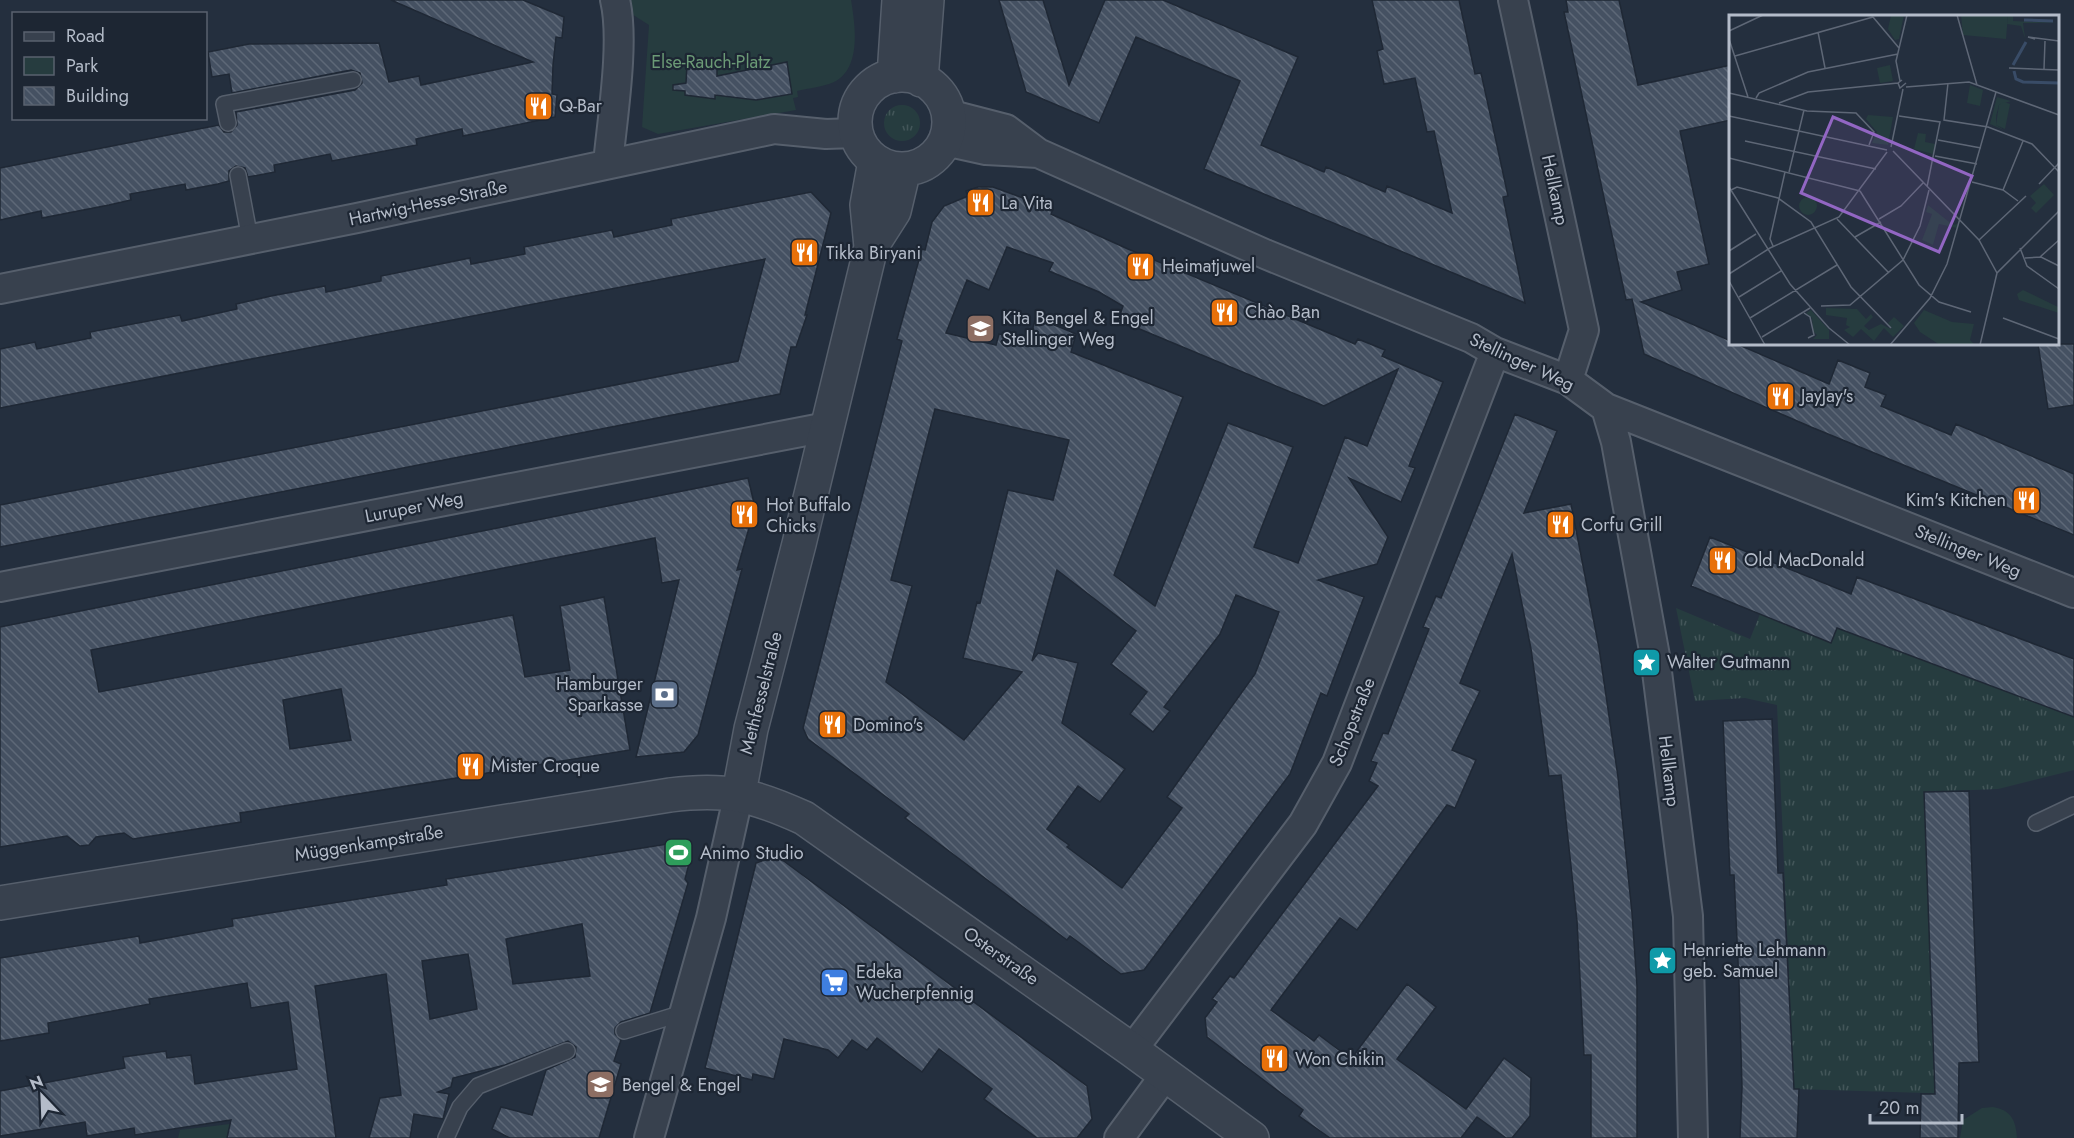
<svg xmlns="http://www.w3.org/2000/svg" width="2074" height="1138" font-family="Jost,sans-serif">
	<defs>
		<pattern id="grass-tufts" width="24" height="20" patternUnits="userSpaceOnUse" patternTransform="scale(1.5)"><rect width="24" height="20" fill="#263c3f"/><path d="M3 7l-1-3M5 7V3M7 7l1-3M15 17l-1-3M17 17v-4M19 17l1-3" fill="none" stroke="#435659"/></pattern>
		<pattern id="building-back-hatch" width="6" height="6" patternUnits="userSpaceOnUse" patternTransform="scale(1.5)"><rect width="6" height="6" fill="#455162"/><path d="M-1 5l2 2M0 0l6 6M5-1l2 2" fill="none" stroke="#5d6877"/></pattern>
	</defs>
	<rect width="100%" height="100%" fill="#242f3e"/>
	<path fill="url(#grass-tufts)" d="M884 123a18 18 0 1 1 36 0a18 18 0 1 1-36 0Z
		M1676,608L1750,639L1760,614L1837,628L2074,717V770L1998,789L1924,792L1958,1063L1959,1094L1794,1089L1777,705L1745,698L1695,701Z"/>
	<path fill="#263c3f" d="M628,0H851C855,24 862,68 834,82C823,87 809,88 797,91L798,97L793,98L796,110L658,134L642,127L649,25L627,11Z
		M1993,1107C2011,1110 2016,1120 2017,1138H1960L1963,1120L1982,1108Z
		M230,1124L227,1138H178L180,1130Z"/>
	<path fill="url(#building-back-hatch)" stroke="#1f2835" stroke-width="1.5" fill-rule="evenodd" d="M391,0H523L564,17L562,38L556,37L553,65L552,94L557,95L555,117L463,136L462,129L416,139L417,145L332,161L330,154L274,165L275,172L248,177L245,168L236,166L229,171V181L218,184L186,190L185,184L130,194L131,200L109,205L42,218L41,211L0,220V168L219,125L224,132H231L237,125L236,112L355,90L362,83L360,73L351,70L232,93L229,74L212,77L208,52L249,44L379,43L389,82L419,76L421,85L533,62Z
		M999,0H1043L1069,85L1105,0H1163L1298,57L1261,145L1324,172L1326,167L1385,192L1387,186L1452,213L1434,131L1427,132L1415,78L1384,84L1377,51L1383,49L1372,0H1459L1475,74L1481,73L1491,118L1508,196L1503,197L1525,303L1204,169L1240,81L1216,71L1136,37L1099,123L1026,92Z
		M1566,0H1619L1638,85L1731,65V120L1680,131L1709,264L1677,272L1682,290L1641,302L1731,341V344H1737L1829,384L1838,360L1870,373L1865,387L1886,395L1881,406L1951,435L1956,424L2074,474V535L1811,427L1644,354L1632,299L1626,300L1564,12H1568Z
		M787,62L792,94L756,100L715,95V99L685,95V91L673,90V85L686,83L687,64L717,67V76Z
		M978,187H993L1053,209L1051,214L1128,249L1355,344L1358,339L1385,350L1382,356L1443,382L1409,466L1415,468L1401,502L1349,478L1388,537L1377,564L1318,580L1364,597L1327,696L1321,693L1290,774L1144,970L1121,974L1070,936L1067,940L905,818L909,814L808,739L803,728L902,341L897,339L922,249L925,250L932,222L944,206L968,196L966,191ZM1007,247L1053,263L1049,271L1099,292L1123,306L1118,320L1324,406L1398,369L1367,446L1345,437L1298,563L1254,547L1293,447L1228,423L1155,606L1114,575L1183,397L1071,352L1076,334L1036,317L1029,342L999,334L996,345L946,333L967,280L989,290ZM935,409L1069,440L1053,500L1008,490L980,603L977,602L963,658L1022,672L964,740L886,682L912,586L891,580ZM1057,570L1136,631L1111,664L1147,692L1130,714L1153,732L1170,711L1164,707L1220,634L1236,595L1279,612L1255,674L1167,797L1182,808L1122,888L1067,847L1069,845L1047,829L1078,786L1100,802L1125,769L1062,723L1078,663L1038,653L1032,661Z
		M811,192L831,213L805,315H807L796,347H791L780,394L0,547V505L738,361L765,259L0,408V349L35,342L37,349L91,338L90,332L180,315L182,321L237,309L236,304L271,296L325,286L326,292L381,281V276L470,258L471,264L525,254L524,247L612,230L614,237L672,225L671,219Z
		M2038,344H2074V405L2048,409Z
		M1515,414L1557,431L1524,513L1571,504L1599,648L1618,777L1632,913L1637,986V1138H1591V1055H1584L1577,921L1561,775L1549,776L1531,649L1512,554L1460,683L1480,691L1452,750L1476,760L1455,808L1447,805L1357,930L1340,918L1271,1010L1314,1041L1319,1035L1351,1059L1407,984L1436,1007L1397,1059L1466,1109L1504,1058L1531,1078L1530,1116L1512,1138H1506L1477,1117L1461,1138H1330L1299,1116L1303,1110L1207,1037L1205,1018L1217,1002L1212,999L1230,976L1234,978L1378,786L1369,781L1377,763L1371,761L1383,733L1388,734L1429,629L1423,627L1436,596L1441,598Z
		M748,478L755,507L737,570L742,569L698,735L684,752L636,757L679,580L662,583L655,538L91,650L99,692L513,615L525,677L570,670L560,606L604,597L630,750L240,813L241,822L133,839L124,833L96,837L89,845L80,846L67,836L0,847V627ZM341,689L351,740L290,749L283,700Z
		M1710,537L1851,594L1857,577L2074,659V717L1837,628L1831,643L1691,586Z
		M1772,719L1778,873H1783L1794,1089H1799L1797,1138H1740L1742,1087L1739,983L1734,875H1730L1723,721Z
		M1969,791L1979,1062L1959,1063L1958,1138H1920L1921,1094H1935L1924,792Z
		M680,842L691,856L685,879L688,883L650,1013L621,1022L615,1028V1034L621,1040L614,1061L621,1064L599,1138H510L492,1129L501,1107L532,1115L546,1070L575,1057L576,1047L568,1041L505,1065L453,1078L451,1087L438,1092L449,1094L443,1119L414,1114L410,1138H369L380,1098L401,1095L386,974L315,986L336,1138H227L231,1120L135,1135L134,1128L87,1136L85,1122L0,1136V1091L125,1068L123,1057L166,1051L167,1058L191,1055L195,1084L297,1069L288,1002L251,1008L247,983L149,999L150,1004L48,1023L49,1033L0,1041V958L139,936L140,943L233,926L232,919L447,885L446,879ZM582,924L590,976L513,984L506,939ZM468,954L477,1009L430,1019L422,961Z
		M777,856L1087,1086L1092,1119L1077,1138H1037L984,1099L992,1089L939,1049L922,1072L877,1038L867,1050L852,1040L838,1058L828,1050L784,1039L774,1079L753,1074L752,1080L705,1068L756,863Z"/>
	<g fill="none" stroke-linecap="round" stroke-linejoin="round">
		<defs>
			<path id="service" d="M228,123L224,104L353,80
				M238,175L250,239
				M2036,823L2074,805
				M624,1031L686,1012
				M446,1138L460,1107L478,1086L567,1051"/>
			<path id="minor" d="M1513,0L1584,330L1568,380
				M948,114L1006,129L1038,153L1265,254L1471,338L1495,352L1568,380L1606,408L2074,593
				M945,141L986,150L1038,153
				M608,164C612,120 625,41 615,0
				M0,289L357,218L774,129L826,134L856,133
				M1606,408L1616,442L1655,656L1688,916L1693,1138
				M0,587L827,427
				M1132,1050L1303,824L1337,763L1495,352
				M649,1138L711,918L739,793
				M1119,1138L1166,1074"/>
			<path id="tertiary" d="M855 122a47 47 0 1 1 94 0a47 47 0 1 1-94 0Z
				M894,76L899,0
				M921,80L927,0
				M871,247L894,211L904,169
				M739,793L751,729L799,544L871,247L867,205L875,161
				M0,903L670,795C727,788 753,795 804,818L1132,1050L1252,1138"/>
		</defs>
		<use href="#service" stroke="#565f6c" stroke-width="18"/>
		<use href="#minor" stroke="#565f6c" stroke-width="32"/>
		<use href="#tertiary" stroke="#565f6c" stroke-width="36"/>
		<use href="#service" stroke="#38414e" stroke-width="15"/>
		<use href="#minor" stroke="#38414e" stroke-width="28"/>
		<use href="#tertiary" stroke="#38414e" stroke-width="33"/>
	</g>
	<defs>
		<symbol id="restaurant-square" viewBox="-11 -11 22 22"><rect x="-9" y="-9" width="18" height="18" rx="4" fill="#e8710a" stroke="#1d2633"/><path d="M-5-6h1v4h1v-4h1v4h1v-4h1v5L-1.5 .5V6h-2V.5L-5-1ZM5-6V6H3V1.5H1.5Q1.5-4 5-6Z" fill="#fff"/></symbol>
		<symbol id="school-square" viewBox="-11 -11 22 22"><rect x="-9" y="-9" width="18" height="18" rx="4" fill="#8d6e63" stroke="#1d2633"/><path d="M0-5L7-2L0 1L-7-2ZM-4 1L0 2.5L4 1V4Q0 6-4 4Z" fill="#fff"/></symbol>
		<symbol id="sight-square" viewBox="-11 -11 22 22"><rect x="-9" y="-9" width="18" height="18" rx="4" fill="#0f9aa8" stroke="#1d2633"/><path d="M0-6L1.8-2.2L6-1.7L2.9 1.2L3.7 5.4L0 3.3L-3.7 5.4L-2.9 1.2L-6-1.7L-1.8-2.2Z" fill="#fff"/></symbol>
		<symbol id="bank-square" viewBox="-11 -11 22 22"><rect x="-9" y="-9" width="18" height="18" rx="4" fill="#5c6f8a" stroke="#1d2633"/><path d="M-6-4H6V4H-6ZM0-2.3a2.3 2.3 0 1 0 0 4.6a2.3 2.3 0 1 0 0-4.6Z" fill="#fff"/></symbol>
		<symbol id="stadium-square" viewBox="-11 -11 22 22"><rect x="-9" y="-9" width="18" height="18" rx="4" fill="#2e9e5b" stroke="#1d2633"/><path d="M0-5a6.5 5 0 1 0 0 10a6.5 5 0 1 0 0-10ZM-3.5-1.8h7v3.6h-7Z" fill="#fff"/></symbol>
		<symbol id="supermarket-square" viewBox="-11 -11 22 22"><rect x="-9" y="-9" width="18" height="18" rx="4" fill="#3f7fe0" stroke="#1d2633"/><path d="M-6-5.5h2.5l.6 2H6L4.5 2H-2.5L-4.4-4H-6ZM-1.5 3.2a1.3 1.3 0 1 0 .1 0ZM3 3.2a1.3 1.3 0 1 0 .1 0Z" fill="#fff"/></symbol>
	</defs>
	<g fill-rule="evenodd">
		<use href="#restaurant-square" x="522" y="90" width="33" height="33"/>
		<use href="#restaurant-square" x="964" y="186" width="33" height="33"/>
		<use href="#restaurant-square" x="788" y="236" width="33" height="33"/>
		<use href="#restaurant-square" x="1124" y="250" width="33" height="33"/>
		<use href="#restaurant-square" x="1208" y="296" width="33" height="33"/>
		<use href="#school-square" x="964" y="312" width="33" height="33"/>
		<use href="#restaurant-square" x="1764" y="380" width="33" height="33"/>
		<use href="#restaurant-square" x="2010" y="484" width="33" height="33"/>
		<use href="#restaurant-square" x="728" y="498" width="33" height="33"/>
		<use href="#restaurant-square" x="1544" y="508" width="33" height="33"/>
		<use href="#restaurant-square" x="1706" y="544" width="33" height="33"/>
		<use href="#sight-square" x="1630" y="646" width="33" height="33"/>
		<use href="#bank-square" x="648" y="678" width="33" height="33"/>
		<use href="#restaurant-square" x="816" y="708" width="33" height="33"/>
		<use href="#restaurant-square" x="454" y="750" width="33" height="33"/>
		<use href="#stadium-square" x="662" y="836" width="33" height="33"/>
		<use href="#sight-square" x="1646" y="944" width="33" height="33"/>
		<use href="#supermarket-square" x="818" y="966" width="33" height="33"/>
		<use href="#restaurant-square" x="1258" y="1042" width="33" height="33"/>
		<use href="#school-square" x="584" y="1068" width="33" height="33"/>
	</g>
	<g text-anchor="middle" stroke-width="4.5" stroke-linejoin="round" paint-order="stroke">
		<g font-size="18" fill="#6b9a76" stroke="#1d2633">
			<text x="711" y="68">Else-Rauch-Platz</text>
		</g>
		<g font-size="18" fill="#b4bcc9" stroke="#1d2633" text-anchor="start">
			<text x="559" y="112">Q-Bar</text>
			<text x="1001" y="209">La Vita</text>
			<text x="826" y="259">Tikka Biryani</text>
			<text x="1162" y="272">Heimatjuwel</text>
			<text x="1245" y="318">Chào Bạn</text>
			<text x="1002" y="324">Kita Bengel &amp; Engel<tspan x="1002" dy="21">Stellinger Weg</tspan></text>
			<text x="1801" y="402">JayJay's</text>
			<text x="2006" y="506" text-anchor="end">Kim's Kitchen</text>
			<text x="766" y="511">Hot Buffalo<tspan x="766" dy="21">Chicks</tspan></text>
			<text x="1581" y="531">Corfu Grill</text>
			<text x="1744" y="566">Old MacDonald</text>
			<text x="1667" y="668">Walter Gutmann</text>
			<text x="643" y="690" text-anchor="end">Hamburger<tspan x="643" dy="21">Sparkasse</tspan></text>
			<text x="853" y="731">Domino's</text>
			<text x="491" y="772">Mister Croque</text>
			<text x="700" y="859">Animo Studio</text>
			<text x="1683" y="956">Henriette Lehmann<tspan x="1683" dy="21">geb. Samuel</tspan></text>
			<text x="856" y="978">Edeka<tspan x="856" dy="21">Wucherpfennig</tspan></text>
			<text x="1295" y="1065">Won Chikin</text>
			<text x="622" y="1091">Bengel &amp; Engel</text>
		</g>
		<g font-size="18" fill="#b4bcc9" stroke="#1d2633">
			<text transform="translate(1555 190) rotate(78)" y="6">Hellkamp</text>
			<text transform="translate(428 203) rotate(-12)" y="6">Hartwig-Hesse-Straße</text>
			<text transform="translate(1522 362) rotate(25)" y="6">Stellinger Weg</text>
			<text transform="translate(414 507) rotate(-11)" y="6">Luruper Weg</text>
			<text transform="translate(1968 551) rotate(22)" y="6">Stellinger Weg</text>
			<text transform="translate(761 693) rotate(-76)" y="6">Methfesselstraße</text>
			<text transform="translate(1352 722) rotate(-68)" y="6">Schopstraße</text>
			<text transform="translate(1669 771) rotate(83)" y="6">Hellkamp</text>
			<text transform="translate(369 843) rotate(-9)" y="6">Müggenkampstraße</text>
			<text transform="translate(1001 956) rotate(35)" y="6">Osterstraße</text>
		</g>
	</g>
	<g transform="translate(1729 15)">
		<rect width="330" height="330" fill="#242f3e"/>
		<path d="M279,0H284V6L330,8H294L296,23L292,11L278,9ZM268,82L282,86L270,90L267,101V110L275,115L261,109ZM199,190L224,210L228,209V213L210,209L204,230L193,225L203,199L197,197Z" fill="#263c3f"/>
		<path d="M162,0H175L170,24L166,25L159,14ZM232,0H279L277,24L234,20ZM161,50L164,66L151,68L148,53ZM241,70L254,75L251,91L238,88ZM275,87L281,89L276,114L267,110L270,90ZM139,100L164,102L159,130L143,128L148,117L137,104ZM189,118L197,119L196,127L206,129L204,139L185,134ZM315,169L325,180L307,198L302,193L307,188L301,181ZM70 191a9 9 0 1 1 18 0a9 9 0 1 1-18 0ZM294,275L329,292L330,298L290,285L288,279ZM97,293L128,294L137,304L142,299L144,302L135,311L140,315L152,309L162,314L159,308L165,302L175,311L164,322L155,313L145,326L132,314L124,322L115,315L121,312L117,310L118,303L97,300ZM82,295L100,315V324H84L88,320L84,316L83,303L77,298ZM195,295L223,307L245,309L241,325L246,330H211L191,317L185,308Z" fill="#263c3f"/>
		<path fill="none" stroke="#394c67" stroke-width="3" d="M295,5L324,6M284,50L297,27M285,56L287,64L294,67L330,68"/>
		<path fill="none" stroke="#5e6776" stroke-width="1.5" d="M228,0L248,70M144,2L170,33M0,16L34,0M89,17L96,53M0,24L19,82M306,24L299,22L330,26M6,41L144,2M280,53L330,55M315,54L316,26M173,65L169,68L171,73L177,68M171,66L167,46L178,0M219,68L215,105L259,112L303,129L330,157M177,72L240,67L330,100M0,78L78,96L127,98L145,117L140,130M27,83L30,78L79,57L169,39M50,88L79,77L169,68M0,101L158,135M170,101L211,107L198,172M209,125L252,133M16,126L147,154M162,132L174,74M164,136L250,225L268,258M206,141L248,149M0,143L131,176M60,157L75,95M243,167L274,175L289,186M310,169L330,148M0,172L61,269L100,313L121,330M2,175L8,172L49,183L82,207L122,272L162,313M274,175L294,126M131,176L190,270L210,287L242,297M108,204L160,258M150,204L172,191L194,168M126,222L152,207M250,225L297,181M44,231L41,224L56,157M291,233L298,251L330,274M0,236L27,219M311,242L330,225M296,243L312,242L330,251M0,259L41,233L110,202L158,137M0,266L36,330M10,282L52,256M92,291L121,290L174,245L191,211L200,175M75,298L81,302L85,320L79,323M21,303L108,250M274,303L330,324M33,322L81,293M161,330L201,283L218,249L267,77M251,330L268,258L330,196"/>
		<path fill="#9266c3" fill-opacity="0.15" stroke="#9266c3" stroke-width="3" d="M104,102L243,161L210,237L72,178Z"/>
		<rect width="330" height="330" fill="none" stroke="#b4bcc9" stroke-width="3"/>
	</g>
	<rect x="12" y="12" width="195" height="108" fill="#1d2633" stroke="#59626f" stroke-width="1.5"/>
	<rect x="24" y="32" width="30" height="9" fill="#38414e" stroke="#59626f" stroke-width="1.5"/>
	<text x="66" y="42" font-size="18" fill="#b4bcc9">Road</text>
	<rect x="24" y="57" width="30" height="18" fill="#263c3f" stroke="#59626f" stroke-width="1.5"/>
	<text x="66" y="72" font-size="18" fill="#b4bcc9">Park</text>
	<rect x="24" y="87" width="30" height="18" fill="url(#building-back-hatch)" stroke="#59626f" stroke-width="1.5"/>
	<text x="66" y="102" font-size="18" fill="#b4bcc9">Building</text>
	<g transform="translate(42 1096) rotate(337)" stroke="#1d2633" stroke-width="4.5" paint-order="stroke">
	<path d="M0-4.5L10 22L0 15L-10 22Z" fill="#b4bcc9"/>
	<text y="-9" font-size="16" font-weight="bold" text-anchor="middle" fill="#b4bcc9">N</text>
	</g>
	<path d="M1870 1114v9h92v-9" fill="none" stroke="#b4bcc9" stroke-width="3"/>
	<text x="1879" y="1114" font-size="18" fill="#b4bcc9" stroke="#1d2633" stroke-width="4.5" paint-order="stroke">20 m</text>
</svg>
